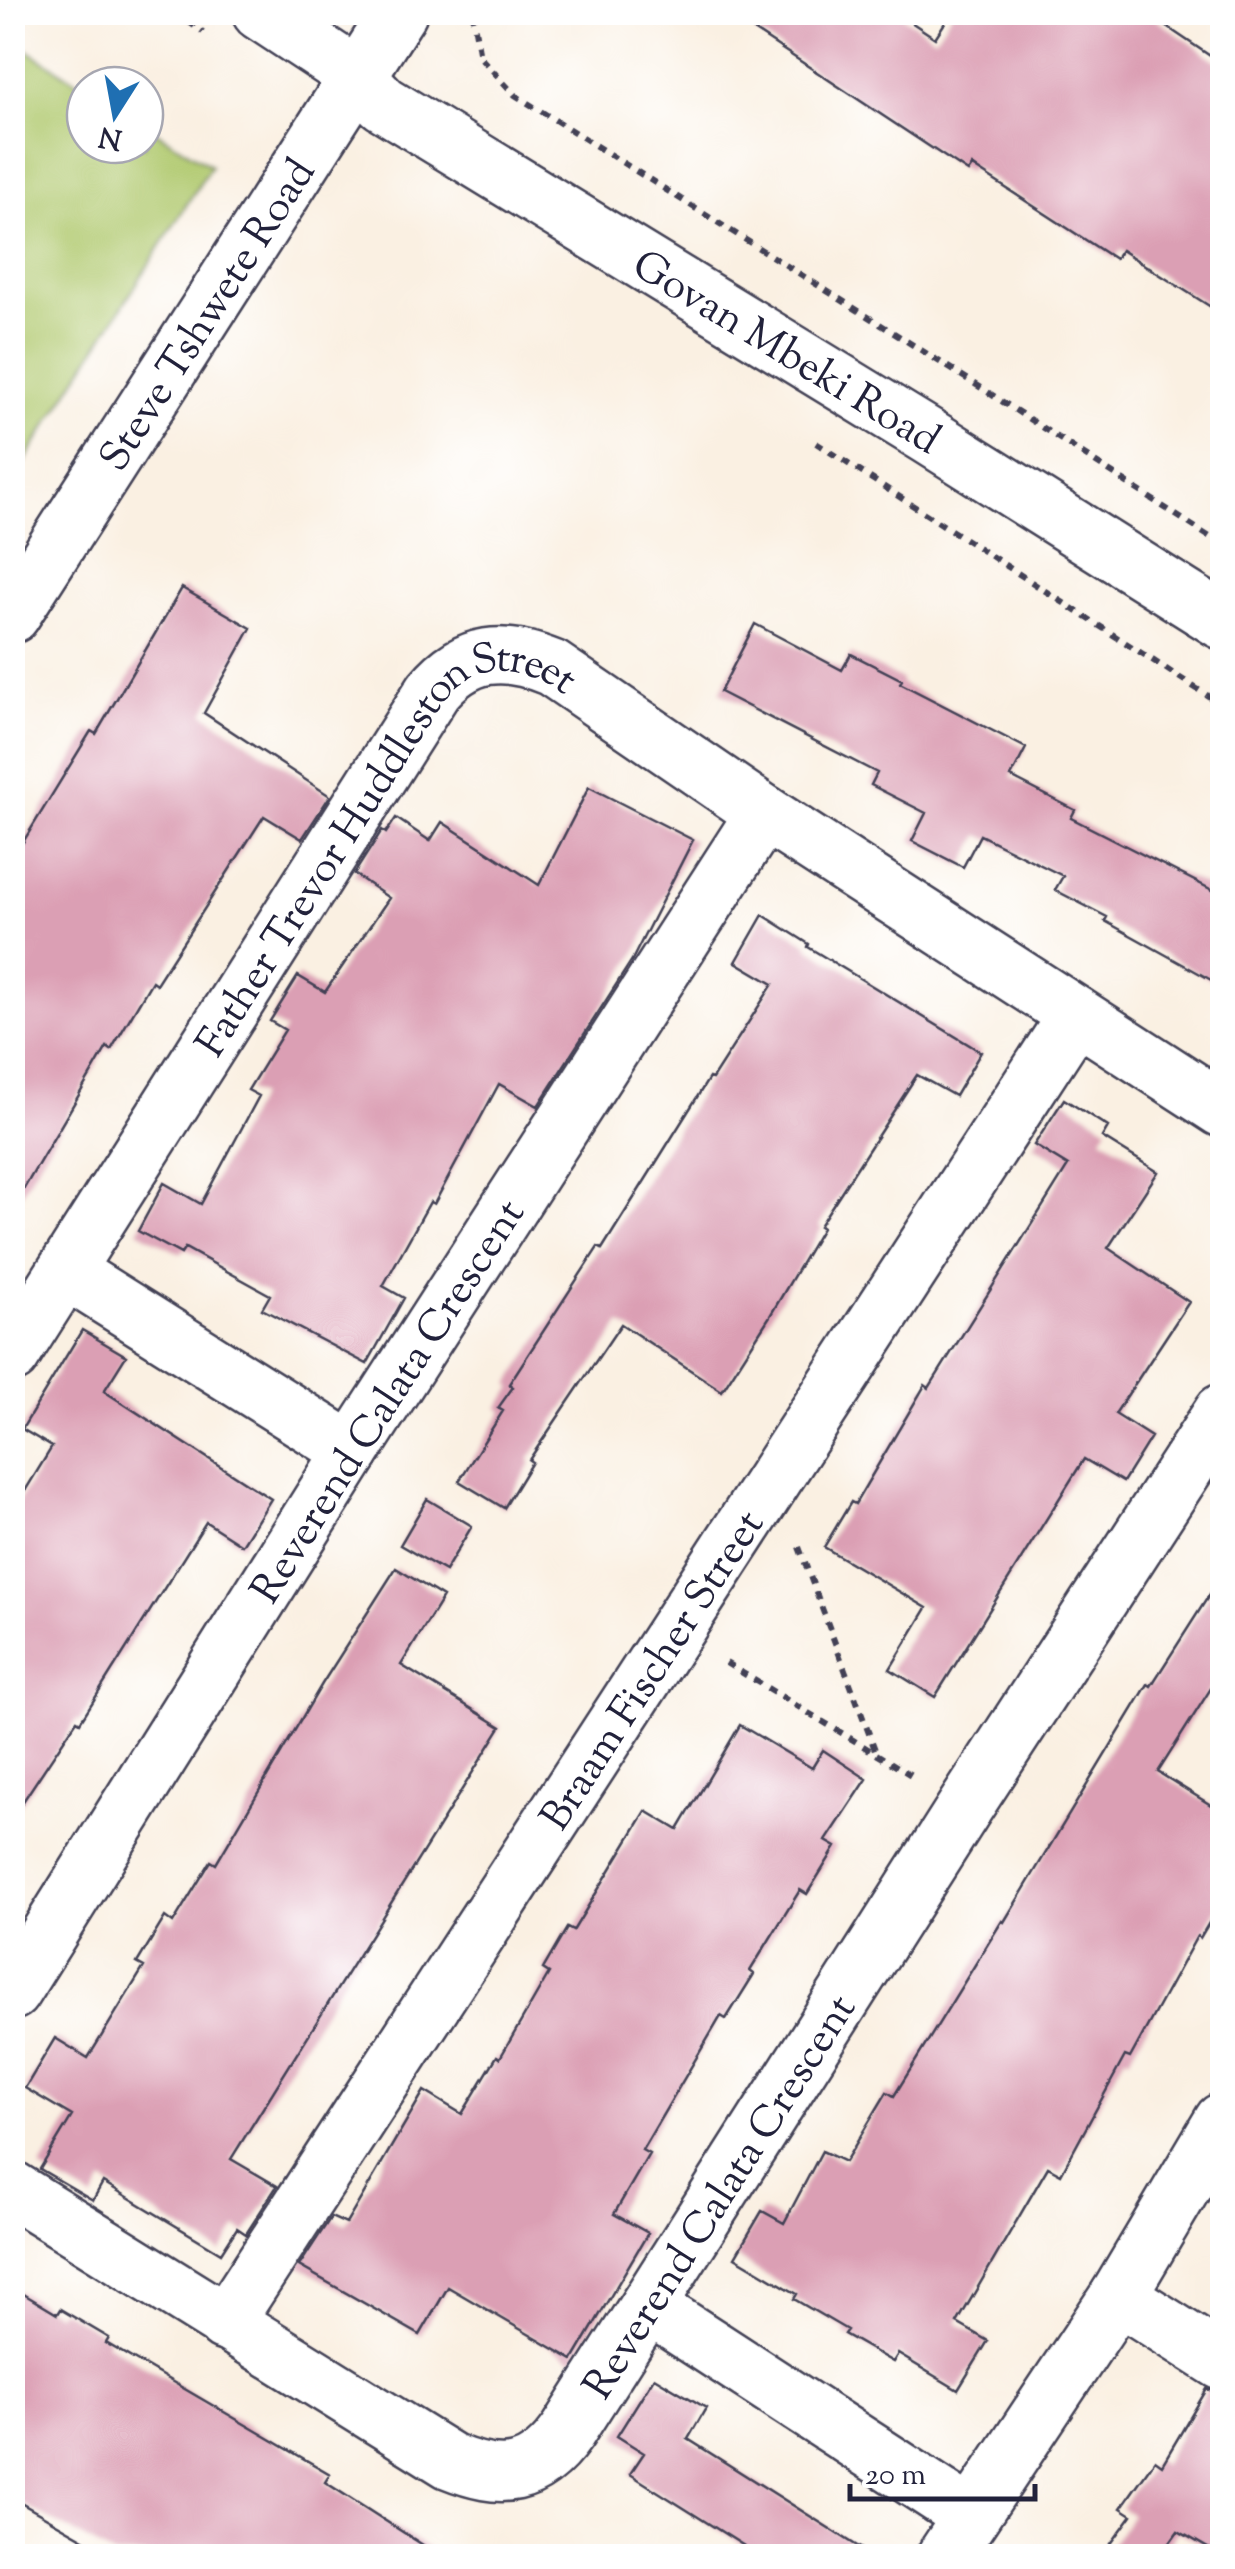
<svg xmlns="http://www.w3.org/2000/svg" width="1235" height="2569" font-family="'Sorts Mill Goudy',serif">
	<rect width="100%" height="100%" fill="#fff"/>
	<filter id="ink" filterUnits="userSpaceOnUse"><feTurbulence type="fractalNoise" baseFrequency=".01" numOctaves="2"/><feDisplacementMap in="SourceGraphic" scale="20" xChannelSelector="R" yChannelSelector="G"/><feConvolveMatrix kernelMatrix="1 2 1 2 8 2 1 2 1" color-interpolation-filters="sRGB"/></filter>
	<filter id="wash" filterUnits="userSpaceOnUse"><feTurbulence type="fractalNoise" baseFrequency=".0048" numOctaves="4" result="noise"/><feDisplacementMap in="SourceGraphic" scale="40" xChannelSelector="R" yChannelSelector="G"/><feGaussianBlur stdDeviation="2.25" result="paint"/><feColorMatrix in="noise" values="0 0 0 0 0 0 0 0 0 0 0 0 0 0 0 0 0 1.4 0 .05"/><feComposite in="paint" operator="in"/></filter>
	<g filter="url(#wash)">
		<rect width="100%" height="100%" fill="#faf0e2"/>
		<path fill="#b0c96e" stroke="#697654" stroke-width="2.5" d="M13,41L85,87V145H145V125L211,166L13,480Z"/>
		<g id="blocks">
			<path fill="#db9fb4" d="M726,12H896L935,38L952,12H1145L1222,64V314L1121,250L1115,259L972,166L968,172Z
				M182,588L251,628L204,713L330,796L302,839L264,816L156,984L152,981L111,1050L107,1047L12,1209V860L91,731L96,734Z
				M755,624L842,670L851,654L902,680L900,683L1026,748L1011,777L1075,810L1071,818L1222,895V986L1105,921L1107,917L1055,890L1063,876L980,835L963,867L912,841L926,813L871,785L877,773L720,692Z
				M589,787L693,840L632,960L538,1106L499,1084L434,1204L430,1202L383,1286L404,1298L367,1364L262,1309L270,1295L185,1248L181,1254L138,1231L164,1183L201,1204L259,1096L248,1090L285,1030L270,1021L298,976L325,992L389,898L354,874L382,830L386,833L396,818L430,841L442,822L539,885Z
				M763,915L809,944L808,947L981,1052L955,1096L917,1075L819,1226L822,1228L770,1316L722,1391L621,1324L529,1460L532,1462L504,1508L459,1481L503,1411L498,1408L513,1387L509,1384L598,1247L602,1249L709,1078L712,1079L773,984L736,962Z
				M1064,1099L1108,1127L1102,1137L1158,1172L1108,1248L1189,1302L1115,1414L1151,1437L1123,1482L1084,1459L935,1697L890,1669L927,1608L824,1547L851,1502L855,1504L925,1385L929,1388L1068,1166L1034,1145Z
				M82,1330L126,1356L104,1391L271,1499L242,1545L206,1522L80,1722L77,1720L12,1818V1512L52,1447L22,1429Z
				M427,1499L472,1526L445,1571L400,1545Z
				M396,1568L443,1597L401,1665L501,1727L231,2159L277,2186L246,2234L237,2228L221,2253L103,2182L93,2200L40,2169L72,2116L25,2088L55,2038L88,2058L144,1967L137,1963L165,1917L173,1923L211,1861L216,1864L322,1684Z
				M1222,1575V1671L1158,1772L1222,1812V1901L1200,1938L1197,1936L1130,2058L1125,2056L1061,2174L1048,2167L957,2323L988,2341L958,2390L898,2354L893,2362L844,2334L847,2330L794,2299L797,2294L735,2257L762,2211L784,2223L822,2151L845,2162L887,2092L894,2096L1002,1921L1004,1922L1148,1684L1151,1686Z
				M740,1725L812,1768L823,1750L867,1779L826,1841L836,1847L807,1894L800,1890L750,1971L754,1974L726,2019L721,2016L642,2150L649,2154L614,2214L648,2233L573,2360L448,2287L420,2335L299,2266L331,2217L346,2224L424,2091L462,2114L497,2056L500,2058L549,1973L543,1969L567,1928L573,1931L646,1811L678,1830Z
				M12,2287L57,2314L60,2309L109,2338L106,2343L330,2474L325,2482L440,2556H114L12,2498Z
				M654,2377L706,2408L688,2439L873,2556H760L630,2474L644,2453L617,2436Z
				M1207,2389L1222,2393V2556L1178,2531L1160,2556H1102L1132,2515L1121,2508L1155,2460L1162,2465Z"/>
		</g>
	</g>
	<g filter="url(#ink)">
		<use href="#blocks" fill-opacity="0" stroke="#424154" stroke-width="2.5"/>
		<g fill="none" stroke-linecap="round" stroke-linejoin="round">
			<defs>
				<g id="street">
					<path id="s1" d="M260,12L357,76L383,103L928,436L1222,621"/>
					<path id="s2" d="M12,615L399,12"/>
					<path d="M67,1272L352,1451"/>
					<path id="s3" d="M12,1355L433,691C467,650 504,648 552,668L764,813L1222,1109"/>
					<path id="s4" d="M12,1992L352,1451L764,813"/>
					<path id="s5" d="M12,2189L450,2461C502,2482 534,2479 568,2431L965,1807L1222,1412"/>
					<path d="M1118,2296L1222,2362"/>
					<path d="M648,2306L971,2516"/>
					<path id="s6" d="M225,2323L1076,1015"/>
					<path d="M945,2556L1118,2296L1222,2121"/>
				</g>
			</defs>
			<use href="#street" stroke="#424154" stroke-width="60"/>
			<path stroke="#424154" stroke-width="6" stroke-dasharray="8 8" stroke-linecap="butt" d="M175,12L203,32
				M472,12L480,57L515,95L983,389L1222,545
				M816,443L1222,705
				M799,1547L877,1755
				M726,1663L916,1778"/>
			<use href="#street" stroke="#fff" stroke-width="55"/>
		</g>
	</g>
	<g text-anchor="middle" stroke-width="8" stroke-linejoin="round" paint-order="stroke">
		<g font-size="42" fill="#22223b" stroke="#fff">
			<text dy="15" stroke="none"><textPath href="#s2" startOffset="358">Steve Tshwete Road</textPath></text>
			<text dy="15" stroke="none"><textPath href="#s1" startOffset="628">Govan Mbeki Road</textPath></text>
			<text dy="15" stroke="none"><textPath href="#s3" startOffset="652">Father Trevor Huddleston Street</textPath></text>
			<text dy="15" stroke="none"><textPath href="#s4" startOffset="700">Reverend Calata Crescent</textPath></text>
			<text dy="15" stroke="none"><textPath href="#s6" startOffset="780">Braam Fischer Street</textPath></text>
			<text dy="15" stroke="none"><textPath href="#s5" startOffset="930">Reverend Calata Crescent</textPath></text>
		</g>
	</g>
	<rect width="1235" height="2569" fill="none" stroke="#fff" stroke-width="50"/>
	<g transform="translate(115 115) rotate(191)"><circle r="48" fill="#ffffff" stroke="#a7a7b1" stroke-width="2.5"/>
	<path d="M0-8L18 38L0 25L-18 38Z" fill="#1f6fb2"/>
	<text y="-15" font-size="28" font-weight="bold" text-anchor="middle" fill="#22223b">N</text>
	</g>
	<path d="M850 2484v15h185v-15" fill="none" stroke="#22223b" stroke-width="5"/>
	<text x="865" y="2484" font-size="30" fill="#22223b" stroke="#ffffff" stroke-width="8" paint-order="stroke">20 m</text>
</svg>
